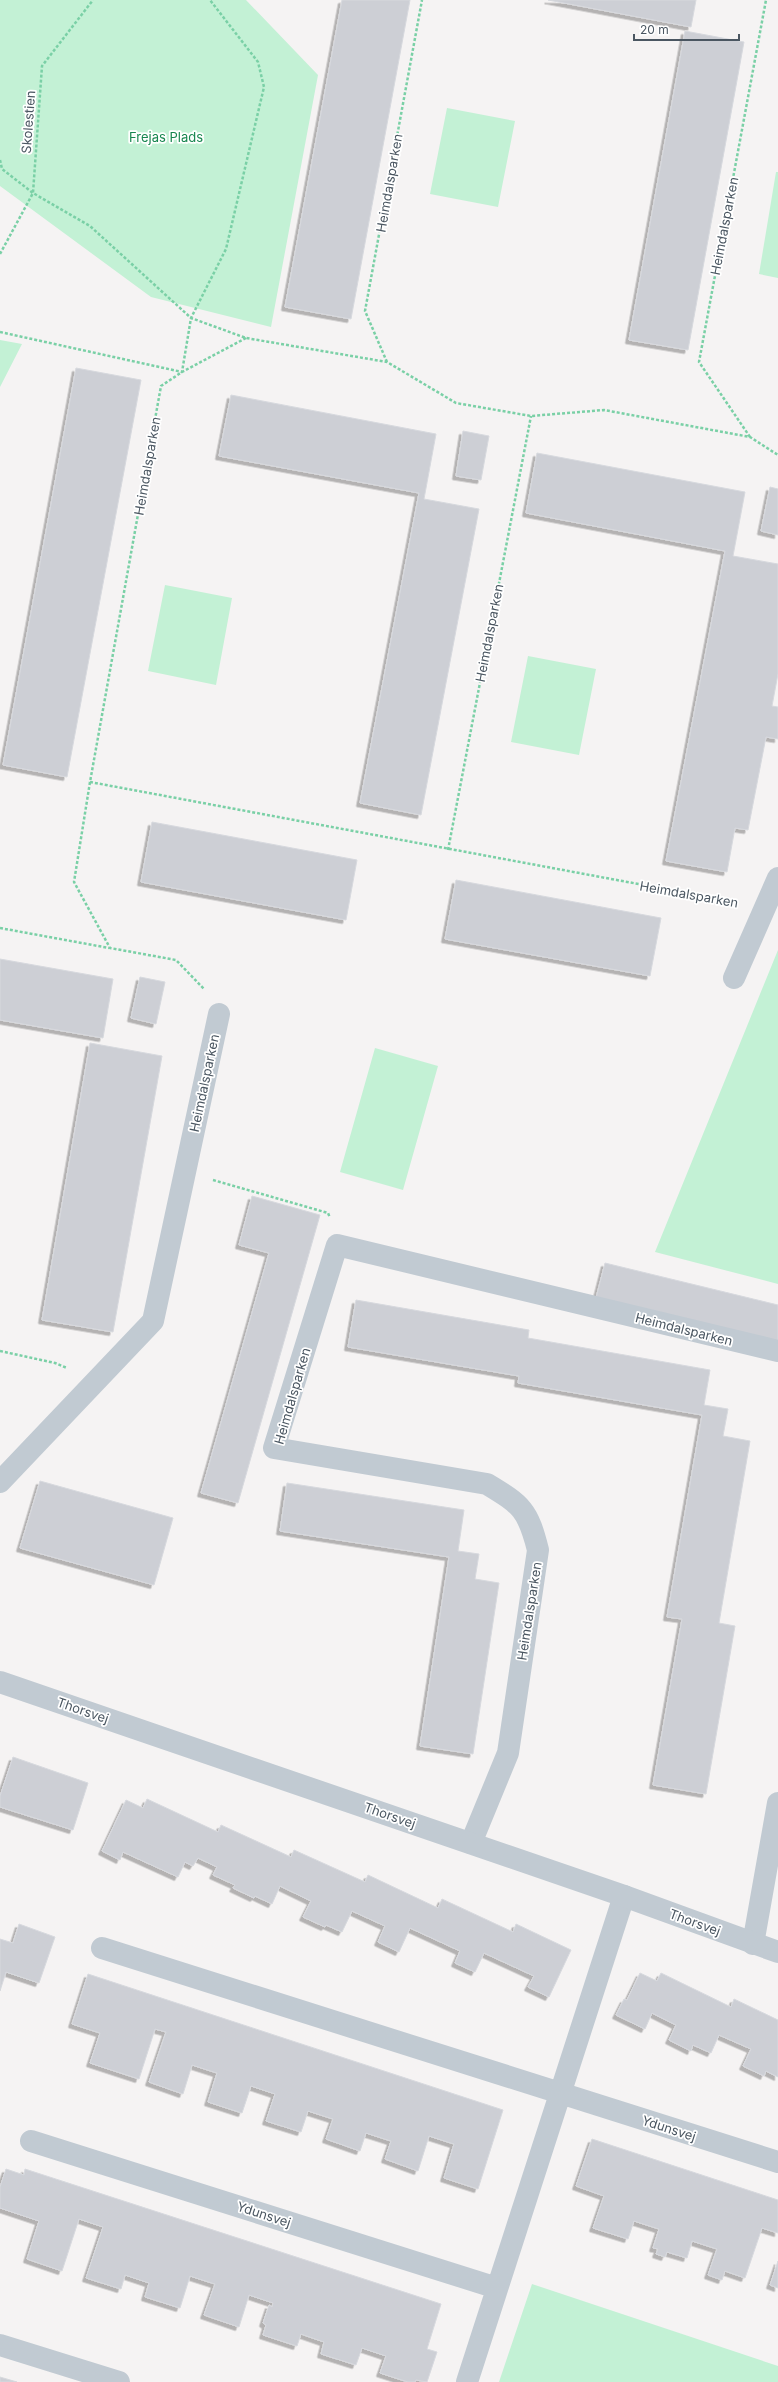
<svg xmlns="http://www.w3.org/2000/svg" width="778" height="2382" font-family="Inter,sans-serif">
	<defs>
		<filter id="shadow"><feDropShadow dx="-3.5" dy="3.5" stdDeviation="0" flood-color="#0004"/></filter>
	</defs>
	<rect width="100%" height="100%" fill="#f5f3f3"/>
	<path fill="#c3f1d5" d="M0,0H246L318,75L271,327L151,297L0,186Z
		M447,108L515,121L498,207L430,194Z
		M776,172H778V278L759,274Z
		M0,340L22,344L0,387Z
		M165,585L232,598L216,685L148,671Z
		M528,656L596,669L579,755L511,742Z
		M778,950V1284L655,1252Z
		M375,1048L438,1066L403,1190L340,1172Z
		M532,2284L778,2366V2382H499Z"/>
	<path fill="#cdcfd5" stroke="#d7d9de" filter="url(#shadow)" d="M342,0H410L351,319L285,307Z
		M548,0H696L691,27Z
		M685,31L744,42L688,350L629,340Z
		M76,368L141,380L67,777L3,765Z
		M231,395L436,434L424,499L479,509L421,815L360,803L419,493L219,456Z
		M463,431L489,436L481,480L456,476Z
		M537,453L745,492L733,556L778,564V674L772,706L778,707V739L766,737L748,830L735,828L727,872L666,861L725,551L526,513Z
		M770,487L778,489V535L761,531Z
		M152,822L357,860L346,920L141,882Z
		M456,880L661,918L650,976L445,939Z
		M0,959L113,979L103,1038L0,1020Z
		M140,977L165,982L156,1024L131,1018Z
		M90,1043L162,1056L113,1332L42,1320Z
		M252,1196L320,1215L238,1503L201,1493L269,1253L239,1245Z
		M605,1263L778,1305V1343L596,1298Z
		M356,1300L529,1330L528,1338L710,1370L704,1405L728,1409L723,1436L750,1441L719,1623L735,1626L706,1794L653,1785L682,1619L667,1617L702,1415L518,1383L519,1376L348,1347Z
		M40,1481L173,1518L154,1585L20,1548Z
		M287,1483L464,1510L458,1551L479,1554L475,1579L499,1583L473,1754L420,1746L449,1557L280,1531Z
		M13,1757L88,1783L73,1830L0,1807V1796Z
		M147,1799L218,1832L221,1825L291,1857L294,1850L365,1882L368,1875L438,1908L442,1899L513,1932L516,1924L571,1950L549,1997L528,1987L534,1976L484,1953L475,1972L455,1963L460,1951L410,1928L399,1952L378,1942L385,1926L352,1911L342,1932L326,1925L325,1927L303,1917L311,1901L280,1886L272,1904L255,1896L254,1898L233,1888L235,1885L213,1875L217,1867L198,1858L193,1866L185,1862L178,1877L123,1852L120,1860L102,1851L126,1800L143,1808Z
		M19,1924L55,1937L39,1983L6,1972L0,1991V1939L13,1943Z
		M640,1973L657,1981L661,1973L731,2007L734,1999L778,2020V2077L766,2071L764,2076L743,2066L751,2049L719,2035L711,2053L693,2045L691,2051L669,2040L676,2025L652,2013L645,2029L616,2015L624,1999L627,2000Z
		M88,1974L503,2110L478,2189L444,2178L454,2144L429,2136L418,2171L385,2159L391,2141L366,2133L360,2151L326,2139L333,2119L308,2111L301,2132L266,2121L275,2094L251,2086L242,2113L208,2102L217,2073L192,2065L183,2094L149,2082L166,2032L155,2029L139,2079L90,2063L100,2033L72,2024Z
		M592,2139L778,2200V2233L762,2228L745,2278L725,2271L722,2280L708,2275L717,2249L692,2241L687,2258L667,2252L665,2257L656,2254L658,2249L653,2248L659,2229L634,2221L628,2239L593,2228L604,2196L576,2186Z
		M6,2169L24,2175L25,2169L441,2304L427,2349L437,2352L427,2382L416,2380L415,2382H408L380,2373L386,2356L362,2348L356,2365L321,2354L324,2342L301,2334L297,2346L263,2335L266,2325L263,2323L269,2305L272,2307L273,2303L249,2295L239,2327L204,2315L215,2284L190,2276L180,2308L145,2297L149,2283L125,2275L121,2289L86,2278L103,2227L79,2219L62,2271L27,2259L39,2221L0,2208V2187Z
		M778,2261V2288L770,2285Z
		M0,2377L17,2382H0Z"/>
	<g fill="none" stroke-linecap="round" stroke-linejoin="round">
		<path stroke="#7ad0a6" stroke-width="2.5" stroke-dasharray="3 2" stroke-linecap="butt" d="M0,160L2,169L33,193L90,226L191,318L246,338L387,362L456,403L531,416L604,410L750,437L778,455
			M0,254L33,193L42,66L93,0
			M0,332L182,372L191,318L226,249L264,87L258,62L210,0
			M246,338L182,372L161,386L90,782L735,902
			M387,362L365,311L422,0
			M750,437L699,362L766,0
			M90,782L74,882L110,948L176,960L204,989
			M448,850L531,416
			M0,928L109,948
			M213,1180L328,1213L330,1218
			M0,1351L55,1363L67,1368"/>
		<path stroke="#c1cad2" stroke-width="22" d="M734,978L778,878
			M0,1482L153,1321L219,1014
			M471,1843L508,1753L538,1550C528,1510 522,1505 487,1484L274,1448L337,1245L778,1351
			M753,1944L778,1803
			M102,1948L778,2162
			M31,2141L497,2288
			M0,2345L119,2382
			M467,2382L624,1896"/>
		<path stroke="#c1cad2" stroke-width="22" d="M0,1682L624,1896L778,1952"/>
	</g>
	<g text-anchor="middle" stroke-width="3.5" stroke-linejoin="round" paint-order="stroke">
		<g font-size="13" fill="#4a5661" stroke="#fff">
			<text transform="translate(28 122) rotate(-86)" y="5">Skolestien</text>
			<text transform="translate(389 183) rotate(-80)" y="5">Heimdalsparken</text>
			<text transform="translate(724 226) rotate(-79)" y="5">Heimdalsparken</text>
			<text transform="translate(147 466) rotate(-80)" y="5">Heimdalsparken</text>
			<text transform="translate(489 633) rotate(-79)" y="5">Heimdalsparken</text>
			<text transform="translate(689 894) rotate(10)" y="5">Heimdalsparken</text>
			<text transform="translate(204 1083) rotate(-78)" y="5">Heimdalsparken</text>
			<text transform="translate(684 1329) rotate(14)" y="5">Heimdalsparken</text>
			<text transform="translate(292 1396) rotate(-74)" y="5">Heimdalsparken</text>
			<text transform="translate(529 1611) rotate(-81)" y="5">Heimdalsparken</text>
			<text transform="translate(83 1710) rotate(19)" y="5">Thorsvej</text>
			<text transform="translate(390 1815) rotate(19)" y="5">Thorsvej</text>
			<text transform="translate(695 1922) rotate(20)" y="5">Thorsvej</text>
			<text transform="translate(669 2128) rotate(18)" y="5">Ydunsvej</text>
			<text transform="translate(264 2214) rotate(18)" y="5">Ydunsvej</text>
		</g>
		<g font-size="13" fill="#17864f" stroke="#fff">
			<text x="166" y="142">Frejas Plads</text>
		</g>
	</g>
	<path d="M634 34v6h105v-6" fill="none" stroke="#4a5661" stroke-width="2"/>
	<text x="640" y="34" font-size="12" fill="#4a5661" stroke="#ffffff" stroke-width="3" paint-order="stroke">20 m</text>
</svg>
